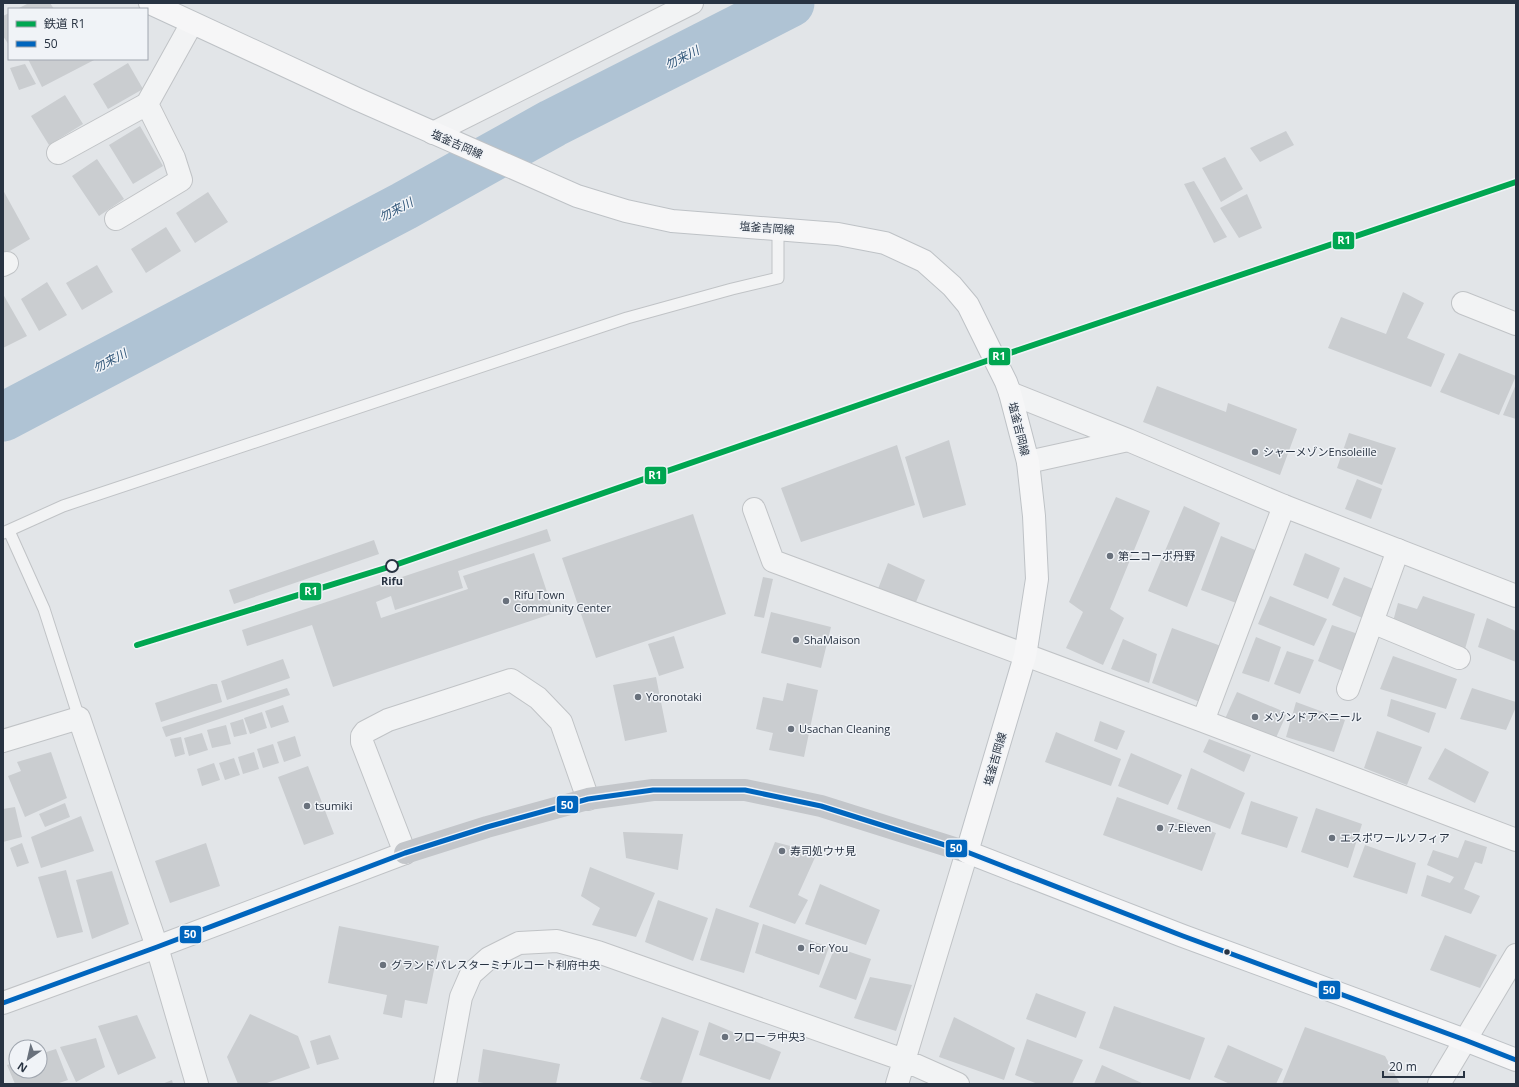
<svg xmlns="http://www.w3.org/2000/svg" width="1519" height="1087" font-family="'Open Sans','Noto Sans JP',sans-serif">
	<rect width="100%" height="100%" fill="#e2e5e8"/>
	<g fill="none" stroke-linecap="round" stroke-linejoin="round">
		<path stroke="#afc3d4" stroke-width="49" d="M3,417L404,206L553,123L790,3"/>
	</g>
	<path fill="#cacdd0" d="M29,3H50L54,9H17Z
		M9,13V45L3,36V16Z
		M28,59H96L42,87Z
		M128,63L143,89L108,109L93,84Z
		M25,64L36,84L19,90L10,68Z
		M65,95L83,124L49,145L31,116Z
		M140,126L163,166L133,184L109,145Z
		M1286,131L1294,145L1260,162L1250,148Z
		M1225,157L1243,189L1221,202L1202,168Z
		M97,159L124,199L99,216L72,176Z
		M1194,181L1227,237L1214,243L1184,184Z
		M3,190L30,239L3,255Z
		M208,192L228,222L195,243L176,213Z
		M1247,194L1262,228L1239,238L1220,208Z
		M166,227L181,251L146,273L131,249Z
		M97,265L113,292L82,310L66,283Z
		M47,282L67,315L39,331L21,299Z
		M1403,292L1424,303L1407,338L1445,354L1431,387L1328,348L1341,317L1386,334Z
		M3,294L27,336L3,348Z
		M1459,353L1516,376L1499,415L1440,392Z
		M1516,384V419L1503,415Z
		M1157,386L1226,412L1228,403L1297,429L1280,475L1143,422Z
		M1349,433L1396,448L1382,485L1337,468Z
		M949,440L966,505L923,518L905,457Z
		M897,445L915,505L801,542L781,488Z
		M1357,479L1382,489L1371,519L1345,509Z
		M1116,497L1150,511L1110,609L1124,618L1103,665L1066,648L1083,612L1069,602Z
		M1184,506L1220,523L1187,607L1148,591Z
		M693,514L726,614L596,658L562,558Z
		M547,529L551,541L458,571L463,588L395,610L391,596L376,602L381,618L468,589L463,576L534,553L554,613L333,687L312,625L247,646L242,630Z
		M1221,536L1260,552L1239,604L1201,590Z
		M374,540L379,554L234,604L229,590Z
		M1305,553L1340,568L1328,599L1293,585Z
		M888,563L925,580L916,602L878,589Z
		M763,577L773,579L764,618L754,616Z
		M1344,577L1376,590L1365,619L1332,605Z
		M1270,596L1327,619L1314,646L1258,624Z
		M1423,596L1475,614L1465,649L1392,625L1398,603L1417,609Z
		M771,612L831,627L821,668L761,653Z
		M1487,618L1516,631V662L1478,647Z
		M1332,625L1361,635L1345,672L1318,661Z
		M1172,628L1221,646L1200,702L1152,683Z
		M674,636L684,668L659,676L648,644Z
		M1256,637L1281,647L1269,682L1242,673Z
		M1123,639L1157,654L1149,683L1111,669Z
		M1287,651L1314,660L1300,694L1274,684Z
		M1393,656L1457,679L1446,709L1380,689Z
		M283,659L290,678L227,700L221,681Z
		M656,677L667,732L625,741L613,685Z
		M787,683L818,690L804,757L769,750L773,733L756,729L763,697L783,701Z
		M212,684H217L222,702L161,722L155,703Z
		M287,688L290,695L166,737L162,727Z
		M1472,688L1516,702V707L1506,730L1460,719Z
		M1237,692L1287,713L1275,740L1224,721Z
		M1391,699L1436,713L1429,733L1387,716Z
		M1296,702L1345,720L1334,752L1286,737Z
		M283,705L289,722L271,728L265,711Z
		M262,712L267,728L250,734L244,718Z
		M243,719L247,734L234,737L230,723Z
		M1100,721L1125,731L1117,750L1094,741Z
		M226,725L231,744L212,748L207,730Z
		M1377,731L1422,747L1407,785L1364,768Z
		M1056,732L1121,759L1111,786L1045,762Z
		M202,733L208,750L189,756L184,738Z
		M295,736L301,756L284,762L277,742Z
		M181,737L185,754L175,757L170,739Z
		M1209,739L1251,755L1244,772L1203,752Z
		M273,744L279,763L263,768L257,749Z
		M1445,748L1489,772L1475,803L1428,779Z
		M51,752L67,798L25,817L8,776L21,771L17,762Z
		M254,752L259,769L243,774L238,757Z
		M1131,753L1182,775L1168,805L1118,786Z
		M234,758L240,775L225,780L219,763Z
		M214,763L220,780L202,786L197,769Z
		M308,766L334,834L304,845L278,777Z
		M1191,768L1245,793L1230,829L1177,809Z
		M1117,797L1216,833L1202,871L1103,835Z
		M1251,801L1298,817L1287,848L1241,834Z
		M65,803L70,817L45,827L39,814Z
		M15,807L22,837L3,842V809Z
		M1316,808L1362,824L1348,868L1301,852Z
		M81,816L94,851L41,868L31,837Z
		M623,832L683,834L678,870L626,858Z
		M1465,840L1487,847L1482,864L1475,862L1464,889L1480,896L1471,914L1421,896L1427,875L1450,883L1454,877L1427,865L1433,850L1458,858Z
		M775,842L817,853L798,895L808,900L795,924L749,907Z
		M22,843L29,863L17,867L10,848Z
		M206,843L220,886L170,903L155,861Z
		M1365,845L1416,863L1407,894L1353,877Z
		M590,867L655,893L636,937L592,925L600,908L581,896Z
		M66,870L83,932L57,938L38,877Z
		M112,871L129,924L92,939L76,880Z
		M820,884L880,910L866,945L805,924Z
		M658,900L708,918L693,961L645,942Z
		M716,908L759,923L744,973L700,960Z
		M763,924L829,947L819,975L755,953Z
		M339,926L439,946L427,1004L405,1000L402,1018L383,1014L387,995L328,983Z
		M1445,935L1497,955L1480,988L1430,970Z
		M835,947L871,959L856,1000L819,987Z
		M870,977L912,985L896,1031L854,1018Z
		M1036,993L1086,1012L1076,1038L1026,1019Z
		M1114,1006L1205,1038L1190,1080L1099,1048Z
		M250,1014L298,1036L310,1068L264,1084H238L227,1057Z
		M137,1015L156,1058L118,1075L98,1026Z
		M662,1017L699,1031L681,1084H656L640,1079Z
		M954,1017L1015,1048L1004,1080L939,1057Z
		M709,1022L781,1052L770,1080L699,1055Z
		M1305,1027L1385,1056L1400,1084H1282Z
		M330,1035L339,1059L317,1065L310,1041Z
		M96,1038L105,1067L76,1082L60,1047Z
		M1027,1039L1083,1060L1072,1084H1038L1015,1075Z
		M1228,1045L1283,1069L1276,1084H1230L1214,1077Z
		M56,1049L68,1080L56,1084H15L7,1065L16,1062V1071H40V1054Z
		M483,1049L560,1064L556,1084H489L478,1082Z
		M1102,1065L1144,1084H1094Z
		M172,1080L173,1084H162Z"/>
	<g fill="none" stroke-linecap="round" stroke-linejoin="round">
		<defs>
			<path id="service" d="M9,531L44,609L79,718
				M3,533L63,506L627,318L732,289L778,278V228"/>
			<path id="minor" d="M433,133L692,3
				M58,153L147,104L192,23
				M116,219L181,180L174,158L147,104
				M3,265L7,263
				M1463,303L1516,324
				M754,509L773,561L1203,721L1516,840
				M1372,622L1459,658
				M1348,689L1398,550
				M1203,721L1284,506
				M3,741L79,718L157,947L197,1084
				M405,853L362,742V736L365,732L388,720L511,680L538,698L561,722L588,799
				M445,1084L461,997L471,974L489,958L519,943L557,941L598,952L904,1060L958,1084
				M897,1084L967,852"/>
			<path id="tertiary" d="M1010,393L1128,440
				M1028,462L1128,440L1284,506L1516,596
				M3,1003L157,947L405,853
				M1439,1084L1516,955"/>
			<path id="primary" d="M150,3L357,99L577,196L626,211L672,221L838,234L885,243L924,261L952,286L968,305L1006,382L1010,393L1028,462L1034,516L1037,579L1025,656L967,852L1183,936L1465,1040L1516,1060"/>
		</defs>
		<use href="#service" stroke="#c0c3c6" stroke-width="13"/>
		<use href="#minor" stroke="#c0c3c6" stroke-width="24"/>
		<use href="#tertiary" stroke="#c0c3c6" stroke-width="24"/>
		<use href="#primary" stroke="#bec2c6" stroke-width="24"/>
		<use href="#service" stroke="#f2f3f4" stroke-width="11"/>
		<use href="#minor" stroke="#f2f3f4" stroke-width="22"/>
		<use href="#tertiary" stroke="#f2f3f4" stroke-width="22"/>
		<path stroke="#c3c6ca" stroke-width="22" d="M405,853L487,827L588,799L653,790H745L821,806L967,852"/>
		<use href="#primary" stroke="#f6f6f7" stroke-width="22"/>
		<path stroke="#cbcdcf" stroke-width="3" stroke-dasharray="2 4" stroke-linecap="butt" d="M137,645L392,566L995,358L1516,182"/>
		<defs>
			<path id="bus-1" d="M3,1003L157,947L405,853L487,827L588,799L653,790H745L821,806L967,852L1183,936L1465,1040L1516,1060"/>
		</defs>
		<use href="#bus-1" stroke="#f0f3f7" stroke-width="8"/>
		<use href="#bus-1" stroke="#0065bd" stroke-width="5"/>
		<defs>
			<path id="rail-1" d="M137,645L392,566L995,358L1516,182"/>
		</defs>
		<use href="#rail-1" stroke="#f0f3f7" stroke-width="9"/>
		<use href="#rail-1" stroke="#00a651" stroke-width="6"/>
	</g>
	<g fill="#69717c" stroke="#f0f3f7" stroke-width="1.5">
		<circle cx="1255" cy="452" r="4"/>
		<circle cx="1110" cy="556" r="4"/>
		<circle cx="506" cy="601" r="4"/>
		<circle cx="796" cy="640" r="4"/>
		<circle cx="638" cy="697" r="4"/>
		<circle cx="1255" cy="717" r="4"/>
		<circle cx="791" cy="729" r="4"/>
		<circle cx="307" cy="806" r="4"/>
		<circle cx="1160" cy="828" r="4"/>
		<circle cx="1332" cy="838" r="4"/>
		<circle cx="782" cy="851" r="4"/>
		<circle cx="801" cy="948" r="4"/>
		<circle cx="383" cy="965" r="4"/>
		<circle cx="725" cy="1037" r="4"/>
	</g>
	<circle fill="#f0f3f7" stroke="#283342" stroke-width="2" cx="392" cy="566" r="6"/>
	<circle fill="#283342" stroke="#f0f3f7" stroke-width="1.5" cx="1227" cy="952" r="3.5"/>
	<g text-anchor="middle" stroke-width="3" stroke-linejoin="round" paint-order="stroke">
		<g font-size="11" fill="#283342" stroke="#f0f3f7">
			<text transform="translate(457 144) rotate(24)" y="4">塩釜吉岡線</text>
			<text transform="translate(767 228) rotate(4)" y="4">塩釜吉岡線</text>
			<text transform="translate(1019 429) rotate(76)" y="4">塩釜吉岡線</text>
			<text transform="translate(995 759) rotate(-74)" y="4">塩釜吉岡線</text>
		</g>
		<g font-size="11" fill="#283342" stroke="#f0f3f7" text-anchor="start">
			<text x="1263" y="456">シャーメゾンEnsoleille</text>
			<text x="1118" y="560">第二コーポ丹野</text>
			<text x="514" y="599">Rifu Town<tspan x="514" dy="13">Community Center</tspan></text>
			<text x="804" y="644">ShaMaison</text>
			<text x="646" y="701">Yoronotaki</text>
			<text x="1263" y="721">メゾンドアベニール</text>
			<text x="799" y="733">Usachan Cleaning</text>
			<text x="315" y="810">tsumiki</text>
			<text x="1168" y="832">7-Eleven</text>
			<text x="1340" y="842">エスポワールソフィア</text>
			<text x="790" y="855">寿司処ウサ見</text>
			<text x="809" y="952">For You</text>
			<text x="391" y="969">グランドパレスターミナルコート利府中央</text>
			<text x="733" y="1041">フローラ中央3</text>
		</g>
		<g font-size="11" font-weight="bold" fill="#283342" stroke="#f0f3f7">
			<text x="392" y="585">Rifu</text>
		</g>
		<g font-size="12" font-style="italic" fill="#2f5578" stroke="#f0f3f7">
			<text transform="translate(682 58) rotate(-27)" y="4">勿来川</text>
			<text transform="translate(396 210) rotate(-28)" y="4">勿来川</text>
			<text transform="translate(110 361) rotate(-28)" y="4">勿来川</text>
		</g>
	</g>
	<g stroke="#f0f3f7" stroke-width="1.5">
		<rect x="1332" y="231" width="23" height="19" rx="4" fill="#00a651"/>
		<rect x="988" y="347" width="23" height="19" rx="4" fill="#00a651"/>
		<rect x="644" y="466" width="23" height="19" rx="4" fill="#00a651"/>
		<rect x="299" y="582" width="23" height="19" rx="4" fill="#00a651"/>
		<rect x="556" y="795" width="23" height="19" rx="4" fill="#0065bd"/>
		<rect x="945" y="839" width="23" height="19" rx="4" fill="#0065bd"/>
		<rect x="179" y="925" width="23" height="19" rx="4" fill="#0065bd"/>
		<rect x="1318" y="980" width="23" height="20" rx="4" fill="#0065bd"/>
	</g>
	<g font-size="11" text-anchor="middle" font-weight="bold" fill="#fff">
		<text x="1344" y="244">R1</text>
		<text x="999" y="360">R1</text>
		<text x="655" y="479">R1</text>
		<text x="311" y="595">R1</text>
		<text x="567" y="809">50</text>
		<text x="956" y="852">50</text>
		<text x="190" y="938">50</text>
		<text x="1329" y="994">50</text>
	</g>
	<rect width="1519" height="1087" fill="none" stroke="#283342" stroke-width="8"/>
	<rect x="8" y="8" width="140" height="52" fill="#f0f3f7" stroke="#a0a6af"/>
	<rect x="16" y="21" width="20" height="6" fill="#00a651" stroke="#a0a6af"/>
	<text x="44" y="28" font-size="12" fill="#283342">鉄道 R1</text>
	<rect x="16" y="41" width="20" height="6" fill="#0065bd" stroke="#a0a6af"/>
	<text x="44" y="48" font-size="12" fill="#283342">50</text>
	<g transform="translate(28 1059) rotate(214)"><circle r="19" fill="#f0f3f7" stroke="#a0a6af"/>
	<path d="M0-3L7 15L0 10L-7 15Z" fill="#69717c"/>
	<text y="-6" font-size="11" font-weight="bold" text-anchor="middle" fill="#283342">N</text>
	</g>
	<path d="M1383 1071v6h81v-6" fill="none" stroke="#283342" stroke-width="2"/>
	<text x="1389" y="1071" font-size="12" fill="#283342" stroke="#f0f3f7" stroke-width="3" paint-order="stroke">20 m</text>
</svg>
